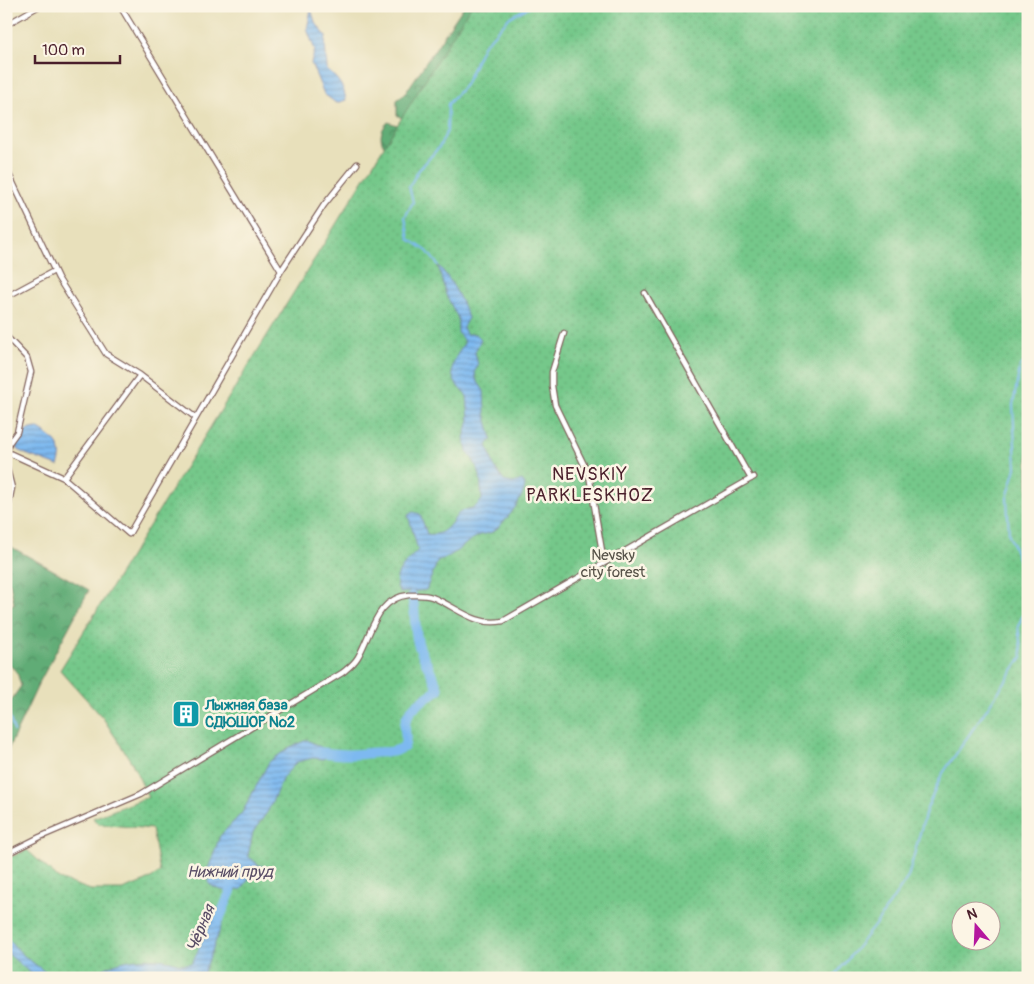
<svg xmlns="http://www.w3.org/2000/svg" width="1034" height="984" font-family="Pangolin,sans-serif">
	<defs>
		<pattern id="forest-crowns" width="20" height="18" patternUnits="userSpaceOnUse" patternTransform="scale(1.25)"><rect width="20" height="18" fill="#60ac76"/><path d="M2 6a3 3 0 1 1 6 0M12 15a3 3 0 1 1 6 0" fill="none" stroke="#518b61"/></pattern>
		<pattern id="park-dots" width="8" height="8" patternUnits="userSpaceOnUse" patternTransform="scale(1.25)"><rect width="8" height="8" fill="#75c88a"/><path d="M2 2h.1M6 6h.1" fill="none" stroke="#67ab77" stroke-width="1.8" stroke-linecap="round"/></pattern>
		<pattern id="water-rules" width="6" height="5" patternUnits="userSpaceOnUse" patternTransform="scale(1.25)"><rect width="6" height="5" fill="#7db9f0"/><path d="M0 2.5h6" fill="none" stroke="#6896c3"/></pattern>
	</defs>
	<rect width="100%" height="100%" fill="#fcf5e5"/>
	<filter id="ink" filterUnits="userSpaceOnUse"><feTurbulence type="fractalNoise" baseFrequency=".02" numOctaves="2"/><feDisplacementMap in="SourceGraphic" scale="10" xChannelSelector="R" yChannelSelector="G"/><feConvolveMatrix kernelMatrix="1 2 1 2 8 2 1 2 1" color-interpolation-filters="sRGB"/></filter>
	<filter id="wash" filterUnits="userSpaceOnUse"><feTurbulence type="fractalNoise" baseFrequency=".0096" numOctaves="4" result="noise"/><feDisplacementMap in="SourceGraphic" scale="20" xChannelSelector="R" yChannelSelector="G"/><feGaussianBlur stdDeviation="1.12" result="paint"/><feColorMatrix in="noise" values="0 0 0 0 0 0 0 0 0 0 0 0 0 0 0 0 0 1.4 0 .05"/><feComposite in="paint" operator="in"/></filter>
	<g filter="url(#wash)">
		<rect width="100%" height="100%" fill="#e8e0bb"/>
		<path fill="url(#forest-crowns)" stroke="#556650" d="M464,6H517L503,15L481,33L469,67L443,106L439,139L426,156L412,163C393,158 369,142 388,122L406,128L409,123L397,115V100L406,92Z
			M6,544L89,590L39,683L6,754V708L21,686L17,672L6,662V606L14,604L10,583H6Z"/>
		<path fill="url(#park-dots)" stroke="#60745a" fill-rule="evenodd" d="M471,6H1028V978H6V859L27,850L59,879L91,890H122L146,881L160,872L152,829L98,824L93,818L148,797L132,763L103,718L60,670ZM962,912H992V942H962Z"/>
		<path fill="url(#water-rules)" stroke="#646c8e" d="M311,9L315,22L326,36C324,47 327,59 327,70C338,79 344,86 346,100L336,103L324,94L311,63L315,50L307,29Z
			M438,265C451,279 462,300 468,318L463,327L466,334H476L481,339L475,352L478,365L475,371L476,379L484,391L485,413L492,439L487,445L494,466L504,481L513,483L522,480L525,485C524,498 504,525 492,532C488,534 482,534 478,536C463,543 455,557 438,560L426,590L400,593C389,574 407,563 418,550L408,515L413,512L420,514L427,534C444,537 451,524 459,512L475,507L482,500L480,475L475,463L467,451L464,438L469,420L467,396C445,376 450,365 465,342L458,333V318L446,295Z
			M37,428C52,437 66,446 58,466L23,453L16,448V440C23,433 27,429 37,428Z
			M307,740L332,753L323,759L313,758L297,762L283,777L268,811L253,832L248,856L258,865L273,869L249,878L242,889C230,892 220,892 209,884L208,869L220,836L242,813L269,762L290,747Z
			M223,907L222,924L202,978H183L154,971L139,973L130,978H91C111,960 139,956 166,960C178,962 178,966 192,963L212,921Z
			M6,937L23,955L53,978H36L6,952Z"/>
		<g fill="none" stroke-linecap="round" stroke-linejoin="round">
			<path stroke="#7db9f0" stroke-width="2" d="M438,265L427,251L409,239L405,217L413,202L409,187L418,171L440,146L447,131L448,104L465,85L483,46L510,17L531,6
				M1028,360L1020,366L1013,405L1016,468L1007,498L1009,535L1020,563L1028,572
				M6,706L14,731
				M833,978L878,921L908,877L926,811L941,776L1022,657L1018,626L1028,605"/>
			<path stroke="#7db9f0" stroke-width="10" d="M318,752C338,754 351,756 370,753C384,751 390,755 404,747C408,738 404,733 405,724C407,708 426,698 438,690C434,673 423,661 418,643C414,628 416,612 412,596
				M219,919L231,891L232,879"/>
		</g>
	</g>
	<g filter="url(#ink)">
		<g fill="none" stroke-linecap="round" stroke-linejoin="round">
			<defs>
				<path id="street" d="M120,6L281,271
					M6,25L39,6
					M6,168L58,278L106,354L140,375L196,418
					M645,293L751,479
					M6,297L54,271
					M564,333L552,372V386L555,405L589,475L604,563
					M6,336L27,358L31,372L17,432L9,443L6,455
					M7,452L64,478L129,534L281,271L324,205L357,164
					M6,465L12,488L6,517
					M64,478L140,375
					M6,854L40,837L141,794L342,673C348,668 354,664 358,657C372,633 376,598 409,595C417,595 424,594 432,597C457,607 475,627 503,621L754,477"/>
			</defs>
			<use href="#street" stroke="#81635d" stroke-width="7"/>
			<use href="#street" stroke="#fff" stroke-width="4.5"/>
		</g>
	</g>
	<defs>
		<symbol id="building-square" viewBox="-11 -11 22 22"><rect x="-9" y="-9" width="18" height="18" rx="4" fill="#0f9aa8" stroke="#fcf5e5"/><path d="M-4-6H4V6H1V3H-1V6H-4ZM-2.5-4.3h1.7v1.8h-1.7ZM.8-4.3h1.7v1.8H.8ZM-2.5-1h1.7V.8h-1.7ZM.8-1h1.7V.8H.8Z" fill="#fff"/></symbol>
	</defs>
	<g fill-rule="evenodd">
		<use href="#building-square" x="170" y="698" width="32" height="32"/>
	</g>
	<g text-anchor="middle" stroke-width="5" stroke-linejoin="round" paint-order="stroke">
		<g font-size="15" fill="#575248" stroke="#fcf5e5">
			<text x="613" y="560">Nevsky<tspan x="613" dy="17">city forest</tspan></text>
		</g>
		<g font-size="15" font-weight="bold" fill="#0d838f" stroke="#fcf5e5" text-anchor="start">
			<text x="205" y="710">Лыжная база<tspan x="205" dy="17">СДЮШОР №2</tspan></text>
		</g>
		<g font-size="16" font-style="italic" fill="#594d66" stroke="#fcf5e5">
			<text x="230" y="877">Нижний пруд</text>
			<text transform="translate(200 928) rotate(-67)" y="6">Чёрная</text>
		</g>
		<g font-size="18" letter-spacing="1" fill="#4a1f2b" stroke="#fcf5e5">
			<text x="590" y="480">NEVSKIY<tspan x="590" dy="21">PARKLESKHOZ</tspan></text>
		</g>
	</g>
	<rect width="1034" height="984" fill="none" stroke="#fcf5e5" stroke-width="25"/>
	<g transform="translate(976 926) rotate(341)"><circle r="24" fill="#fcf5e5" stroke="#b59f9b"/>
	<path d="M0-4L9 19L0 12L-9 19Z" fill="#b5179e"/>
	<text y="-8" font-size="14" font-weight="bold" text-anchor="middle" fill="#4a1f2b">N</text>
	</g>
	<path d="M35 55v8h85v-8" fill="none" stroke="#4a1f2b" stroke-width="2.5"/>
	<text x="42" y="55" font-size="15" fill="#4a1f2b" stroke="#fcf5e5" stroke-width="4" paint-order="stroke">100 m</text>
</svg>
